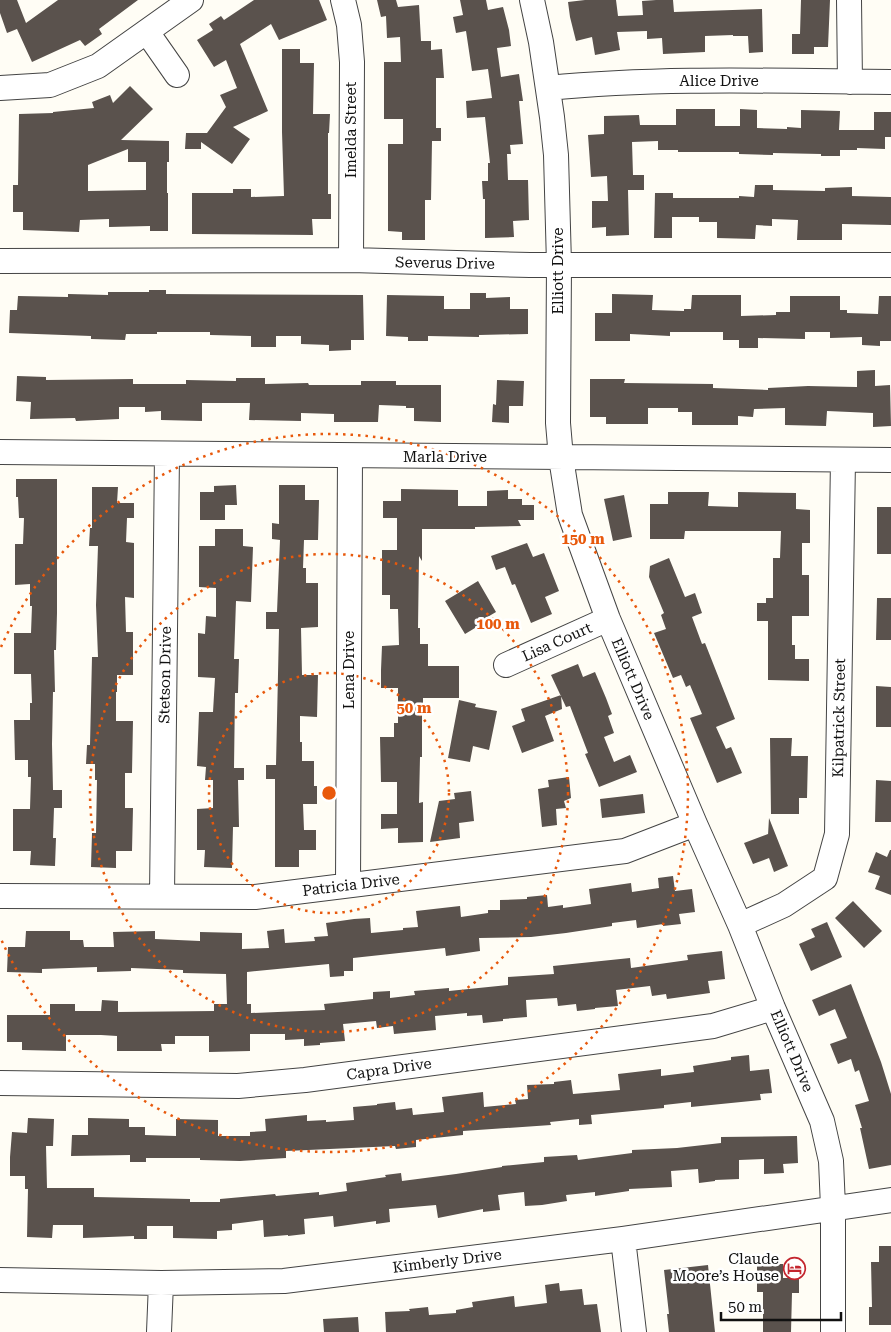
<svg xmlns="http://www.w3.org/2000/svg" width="891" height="1332" font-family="'Roboto Serif',serif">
	<rect width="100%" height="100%" fill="#fffdf5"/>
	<path fill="#5a524d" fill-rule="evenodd" d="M0,0H17L26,23L58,0H138L99,29L102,34L85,46L80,40L32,62L17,29L7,33L0,13Z
		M254,0H319L327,20L279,40L271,24L240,44L268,111L233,127L250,139L232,164L201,142V149H185L186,133H207L226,107L220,95L237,88L226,60L214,67L197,40L213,30L209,24L221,16L224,20Z
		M377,0H396L398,7L419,5L421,41H431V50L442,49L444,78H436V128H441V141H432L431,200H425V240H402V232L388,231V144H403V119H384V62H401L400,37L387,38L386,16L381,17Z
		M460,0H486L488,10L503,7L509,30L511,46L497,48L501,77L519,74L523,101H519L523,144L510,145L511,154H507L508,180H528L529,220L513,221L514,237L485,238V199H483L482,181H488V163H490L485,117L467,118L466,101L492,98L488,69L472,71L466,31L456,33L453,17L463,15Z
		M585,0H616L618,16L643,15L642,1L656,0H673L674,12L762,9L763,52L749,53L748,36H733V35L705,36V52L663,54L662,38L647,39V31L617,32L620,50L595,55L592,37L576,41L570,17L568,2Z
		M801,0H830L828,47H814V54H792V34H800Z
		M282,49H300V63H314L313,114H330L329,133H328V194H331V219H312L313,235L192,234V193H233V189H251V197L284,196L282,132Z
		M130,86L153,109L121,140L169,141V162H167V193H168V231H150V226L109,227V219L80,220L79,232L23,230V212H13V185H18L19,114L53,113V112L94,108L92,102L110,95L113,103ZM128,149V162H146V190L88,191V165Z
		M676,109H715V126H740V109L757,110V128L787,129V127L801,128V110L840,111L839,130H874V112H891V137H885V149L857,148V150H840V156H821V154L773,153V155L739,154V152H678V150H658V141L632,142L633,175H644V190H628L629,235L606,236V227L592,228V201H608L607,176L591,177L588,135L604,134V116L639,115L640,125H676Z
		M755,185H773V190L825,191V188L852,187V196L891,197V225L842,224V240H797L798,220L772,219V226L756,225L755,239L717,238V222H699V217H672V238H654L655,193H673V198H739V196L754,197Z
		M149,290H166V294L363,295L364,340H351V350L329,351V345L301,344V336H276V347H251V336L210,335V332H157V334H126L125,340L91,339V336L9,333L10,310H17L18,296L68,297V294L108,295V292H149Z
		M470,293H486V298L510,297V309H528V334L479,335V337L428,336V341H408V337L386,336L387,295L444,296V309H470Z
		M612,294L653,295L652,310L684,311V309H691L692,295H741V316L776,315V312H790V296H840V310H847V313L878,314L879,296H891V341H880V346L862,345V337L830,338V332H805V339L758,338V348H739V340H723V332H670V336L630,334V341H595V313H612Z
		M875,370V386L890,385L891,426L873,427V413L827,411L826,426L785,425V408L754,409L753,417L738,416V425H692V412H678V408H648V424H606V417H590V379H625L624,383L713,384V388L768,390V388L808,386L857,387V371Z
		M17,376L46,377V380L133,379V384H186V380L236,381V378H265V384L308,383L309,385H361V381H396V385H441V422L414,421V408H406V406L379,405L378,422H334V414L301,413V421L249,420L250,403H202V421L161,420V411L145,412V407H119V419L76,421L75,418L30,419L31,402L16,401Z
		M497,380L524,381L523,406H509V423L492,422L493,404L496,405Z
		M16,479H57V613L56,650H54L55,692H53L52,744L53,790H62V808H54L53,838H56L55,866L30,865L31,851H13V809H30L31,777H28V760H15L14,720H30V703H32L31,674H14V633H31L32,606H30V584L15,585V544H23L24,518H19L18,497H16Z
		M236,485L237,505H225V520H200V492H214V486Z
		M279,485H305V500H319L318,540H304L303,568H306V583H318V627L301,628L302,675H318L317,717L300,716V742H302V761H314V786H317V804H303L304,830H316V850H299V867H275V779H266V765H276L279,629H266V612H277L280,540L272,539V523L279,524Z
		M92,487H118L117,503H134V518H127L126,542L134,543V598L125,597L126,632H133V675H117V692H116V721H133L132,773H125V808H133L132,851H116V868L91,867L92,833H96L97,780H95V764H86L87,745H90L92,657H98L96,605L98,546H89L90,528H92Z
		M401,489L458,490V506H487V491L508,490V499H522V505H534V520H518L521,526L475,527V529H422V561L419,556L418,628H420V644H428V666H459V698H423V706H422V757H420L419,803L423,802V842L398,843V828L381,829V814H397V782H381L380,737H394V723H398V688H381V670L382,646L399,645L398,609H390V595H382V550H397V518H383V501H401Z
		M668,492H709L708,506L738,507V492L796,493V509L810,510V543H802V575H809V616H792V645H795V659H809V681L768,680V621H757V603H766V598H773V558H780L781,531H685L684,539H650V504H668Z
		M624,495L632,537L613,541L604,499Z
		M877,507H891V554H877Z
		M215,529H243V546L253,547L251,602L236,601L234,659H239L238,693H235L234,768H244V780H238L239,827H233L232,868L204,867L205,850H197V809L213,808V780H205L206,767L197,766L199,712H213L215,678L198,677V633L205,634L206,616L216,617V588L199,587V546H215Z
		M527,543L533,557L544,553L559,591L545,597L552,614L531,623L515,584L512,585L505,567L496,570L491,556Z
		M669,558L685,597L695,593L702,613L692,617L702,644L705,643L735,719L716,727L726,749L731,747L742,773L717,783L690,718L702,714L690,685L686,687L681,675L673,678L654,633L666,629L661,615L664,613L649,577L650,566Z
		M478,581L496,612L479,622L480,625L465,634L445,601Z
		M877,598H891V640H876Z
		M578,664L583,677L595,672L606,698L612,714L608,716L614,733L604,737L614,762L630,755L637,772L599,787L585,754L588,753L570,706L566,707L551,675Z
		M876,686L891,687V727H876Z
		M561,695L562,709L545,716L554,741L522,753L512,726L525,721L521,709Z
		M459,700L476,704L475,707L497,711L489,750L473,746L470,762L448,758Z
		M770,738H792L791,756H808L807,798H799V814H771Z
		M569,777L571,798L564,801L566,808L556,809L557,825L542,827L538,789L549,787L548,780Z
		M876,780L891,781V822H875Z
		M471,791L474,821L459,823L460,838L430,842L439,801L455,799L454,793Z
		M643,794L645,813L602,818L600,799Z
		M769,818L788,866L774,872L769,858L753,864L744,843L768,834V835Z
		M890,850H891V895L875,889L880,876L868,872L876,852L887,857Z
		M673,876L675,891L692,889L695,912L679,914L681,924L663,926V924L637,928L636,920L612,923V926L566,933L531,937L479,938L480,951L446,956L445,948L353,958V971H344V976L330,977L329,964L247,972V1004H251V1013L325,1010L324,1004L373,999V992L390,991V998L415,995L414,991L449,988V991L508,985V977L554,974L553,966L630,958L631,968L688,960L687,955L722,951L725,979L708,981L710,993L667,999L666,994L652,996L650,986L616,990L618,1006L595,1008V1009L577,1011L576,1004L558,1006L557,998L526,1000L527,1017L503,1019V1021L483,1023L482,1015L467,1016V1013L435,1016L436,1030L394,1034L393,1026L377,1028L376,1021L343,1024L345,1041L320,1043V1045L304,1046V1039L285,1040V1034H250V1051L209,1052V1036H175V1044H161L162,1051H117V1036L101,1035H66V1051L22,1050V1042H7V1015H50V1004H75V1011H101L102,1000L118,1001V1012L214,1011V1004H227L226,974L183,973V970L131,968V971L97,972V967L42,969V973L7,972L8,947H25L26,931H70V940H83L84,947H114L113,932L155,931V939L200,941V932L242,933V949L269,948L267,931L284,929L285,943L315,941L314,937L328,936L326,923L354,919L370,918L371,933L403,930V928L418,927L416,911L460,906L461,917L488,913V910H500V900L527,899V897L547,895L548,907L563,905V908L591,904L589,889L631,883L632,892L659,888L658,878Z
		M853,901L882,931L864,948L835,918Z
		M827,922L842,957L811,971L799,944L815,937L811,929Z
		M851,984L881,1062L891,1094V1165L869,1169L860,1128H862L855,1105L869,1101L859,1070L855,1072L851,1059L838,1064L830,1044L847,1038L835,1009L819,1016L812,1000Z
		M749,1055L750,1071L769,1069L772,1093L760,1094L761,1100L691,1107V1102L664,1105V1108L591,1115L592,1124L579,1125V1119L550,1122L551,1125L463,1131V1135L416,1140V1147L396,1149L395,1146L286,1151V1158L240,1161L200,1160V1158H146V1162H130V1155L71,1156L72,1135H88V1118L129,1119V1127H145V1135L176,1136V1119L218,1120V1136H250V1132L266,1131L265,1119L307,1115V1121L326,1120V1122L354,1120L353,1107L377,1105V1104L395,1102L396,1110L412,1108L413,1115L444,1112L442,1097L483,1092L484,1107L516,1104L515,1100L528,1099L527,1085L554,1084V1082L571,1080L573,1094L620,1090L618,1074L661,1069V1076L694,1072L693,1066L731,1060V1057Z
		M28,1118L54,1119L53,1146H46L47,1188H94V1197L190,1199V1202H220V1199L275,1194L276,1196L319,1192V1195L347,1191L346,1183L386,1177L385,1175L401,1173L402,1181L456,1174L502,1167V1166L544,1162V1157L577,1155L578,1160L632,1153V1150L677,1148L721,1143V1137L797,1136L798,1163L783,1164L784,1173L764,1174V1159L739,1160V1179L715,1180V1181L699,1183L698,1169L671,1171L672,1187L629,1189V1191L595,1196V1192L566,1195L567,1201L542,1205L525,1206L524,1192L498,1195L500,1210L483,1212V1209L438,1218L436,1205L389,1209L390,1222L376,1224V1221L334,1227L333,1216L304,1219L305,1234L288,1236V1235L264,1237L263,1220L232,1224V1230L217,1231V1239L173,1238V1226H147V1239H134V1236L83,1238V1225H53L52,1238L27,1237L28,1189H25V1176H10V1157L12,1132L27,1133Z
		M879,1246H891V1325H869V1307H872L871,1262H879Z
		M757,1264H783V1278H799V1293H792L791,1332H763V1292H757Z
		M708,1265L715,1332H669L667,1314H669L664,1270Z
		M559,1283L560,1291L582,1289L584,1305L597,1304L601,1332H386L385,1312L410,1311L409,1309L428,1307L429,1315L456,1313V1310L473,1307L472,1302L514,1296L515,1307L547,1303L545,1285Z
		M358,1317L359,1332H324L323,1319Z"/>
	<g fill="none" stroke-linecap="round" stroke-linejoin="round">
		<defs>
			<path id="minor" d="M343,0L349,25L352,62L351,260
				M532,0L541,42L552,117L556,155L559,264L558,423L561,458L570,515L608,619L695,824L740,925L773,1008L822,1121L831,1161L833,1207V1332
				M849,0L850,82
				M147,32L177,75
				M0,88L50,85L98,66L191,0
				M548,88C661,77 777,81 891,82
				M0,261L351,260L530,265H891
				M0,452L891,460
				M506,665L608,619
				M348,885L350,456
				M0,896L255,897L625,851L695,824
				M162,896L167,454
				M740,925L784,905L825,878L837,834L843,460
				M0,1083L238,1086L305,1080L713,1026L773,1008
				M623,1239L634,1332
				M0,1280L161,1283L284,1281L623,1239L891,1200
				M159,1332L161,1283"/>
		</defs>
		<use href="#minor" stroke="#444" stroke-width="26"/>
		<use href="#minor" stroke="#fff" stroke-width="24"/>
	</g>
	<g fill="none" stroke="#e8590c" stroke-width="2.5" stroke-dasharray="2.5 5">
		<circle cx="329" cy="793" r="120"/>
		<circle cx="329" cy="793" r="239"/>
		<path d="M1 647A359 359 0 1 1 1 939"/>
	</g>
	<defs>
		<symbol id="hotel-ring" viewBox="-11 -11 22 22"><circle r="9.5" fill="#fff" stroke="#c4262e" stroke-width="1.5"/><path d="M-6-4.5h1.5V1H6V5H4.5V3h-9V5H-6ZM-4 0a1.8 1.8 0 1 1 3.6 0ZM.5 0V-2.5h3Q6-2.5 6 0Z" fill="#c4262e"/></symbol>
	</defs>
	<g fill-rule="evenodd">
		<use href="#hotel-ring" x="782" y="1256" width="25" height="25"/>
	</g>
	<g text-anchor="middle" stroke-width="5" stroke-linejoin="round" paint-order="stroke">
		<g font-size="15" fill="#111" stroke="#fff">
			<text x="719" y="86">Alice Drive</text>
			<text transform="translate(351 130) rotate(-90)" y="5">Imelda Street</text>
			<text transform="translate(445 263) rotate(1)" y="5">Severus Drive</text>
			<text transform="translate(558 271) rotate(-90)" y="5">Elliott Drive</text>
			<text x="445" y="462">Marla Drive</text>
			<text transform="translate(557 642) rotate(-24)" y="5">Lisa Court</text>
			<text transform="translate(349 670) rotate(-90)" y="5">Lena Drive</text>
			<text transform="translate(165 675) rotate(-89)" y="5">Stetson Drive</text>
			<text transform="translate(633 679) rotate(67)" y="5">Elliott Drive</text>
			<text transform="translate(839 718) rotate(-89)" y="5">Kilpatrick Street</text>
			<text transform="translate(351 885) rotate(-7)" y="5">Patricia Drive</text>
			<text transform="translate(792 1051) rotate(67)" y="5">Elliott Drive</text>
			<text transform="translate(389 1069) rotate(-8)" y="5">Capra Drive</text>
			<text transform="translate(447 1261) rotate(-7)" y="5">Kimberly Drive</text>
		</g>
		<g font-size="15" fill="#111" stroke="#fff" text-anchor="end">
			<text x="779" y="1264">Claude<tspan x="779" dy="17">Moore’s House</tspan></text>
		</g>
	</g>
	<circle cx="329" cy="793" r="8" fill="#e8590c" stroke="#fff" stroke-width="2.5"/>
	<g font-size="15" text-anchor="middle" font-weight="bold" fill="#e8590c" stroke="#fff" stroke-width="5" stroke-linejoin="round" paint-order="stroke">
		<text x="583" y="544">150 m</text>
		<text x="498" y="629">100 m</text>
		<text x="414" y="713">50 m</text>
	</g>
	<path d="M721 1312v8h120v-8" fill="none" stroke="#111111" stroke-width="2.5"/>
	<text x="728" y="1312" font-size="15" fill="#111111" stroke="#ffffff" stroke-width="4" paint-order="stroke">50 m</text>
</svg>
